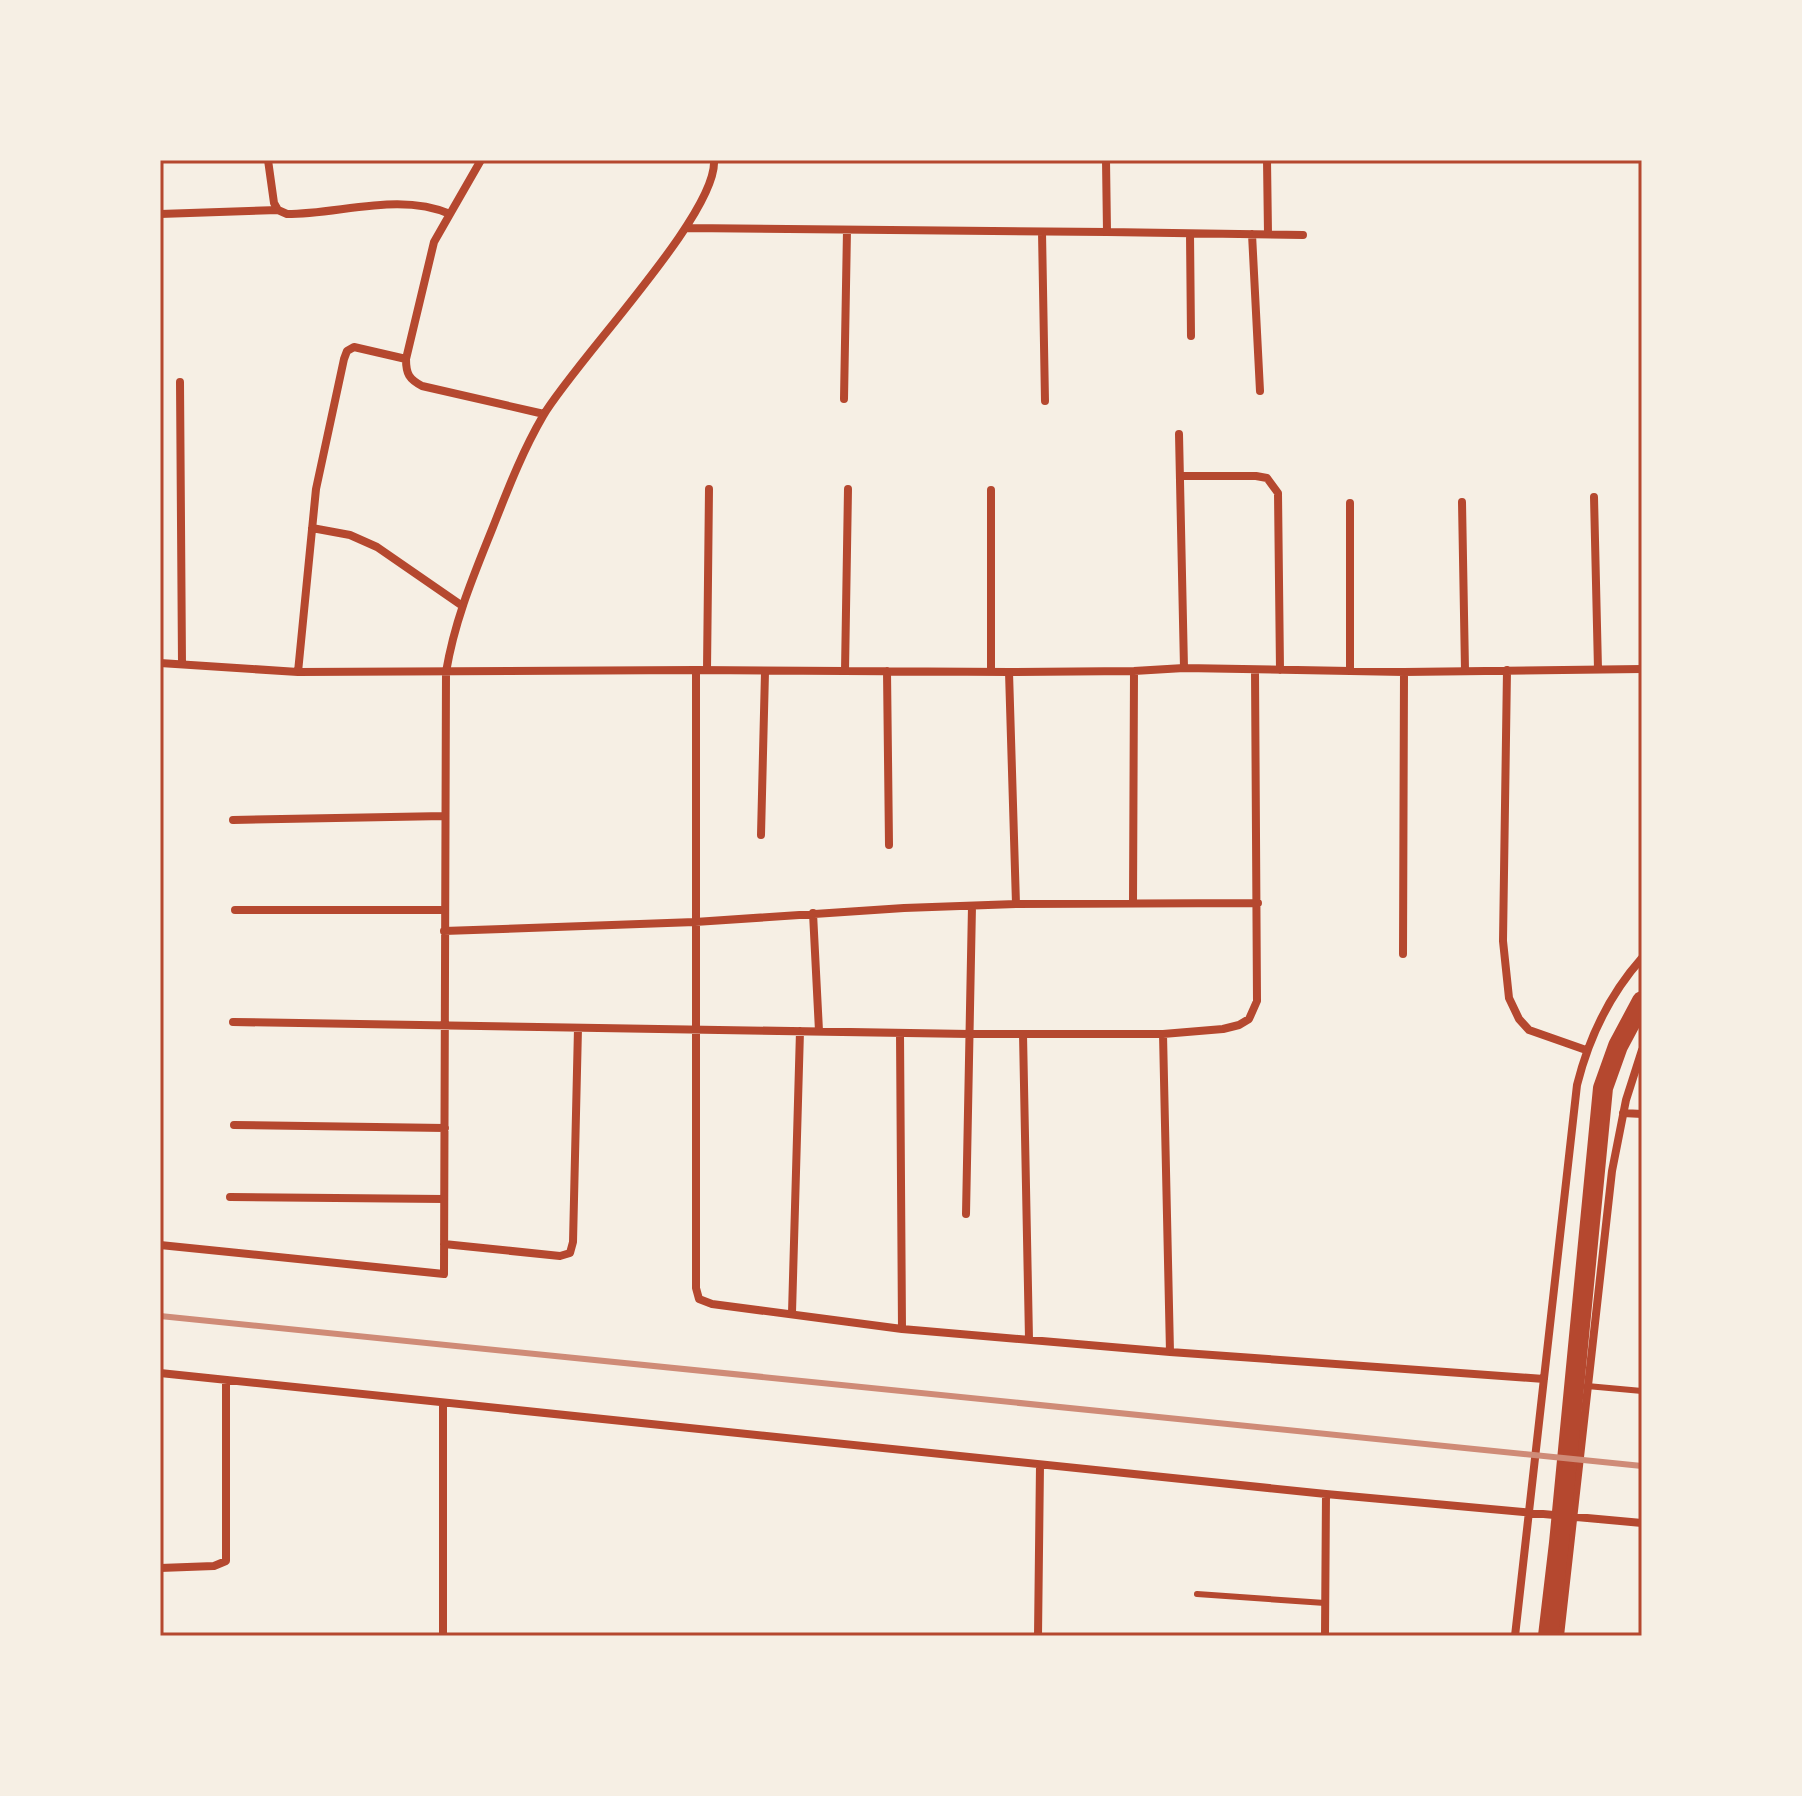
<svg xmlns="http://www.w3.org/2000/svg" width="1802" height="1796" font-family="'Open Sans',sans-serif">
	<rect width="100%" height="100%" fill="#f6efe4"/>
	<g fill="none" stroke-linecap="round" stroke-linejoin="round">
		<path stroke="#b5482f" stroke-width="6" d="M1587,1386L1642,1391
			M1197,1594L1325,1603"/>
		<path stroke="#b5482f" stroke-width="8" d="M268,160L274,203L278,210L287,214C340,214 400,192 450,214L434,242L406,359C406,374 409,379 422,386L544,414
			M1106,160L1107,232L1303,235
			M1267,160L1268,234
			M160,214L278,210
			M450,214L481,160
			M686,228L1107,232
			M1042,232L1045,401
			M1190,234L1191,336
			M1252,234L1260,391
			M180,382L182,664
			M844,399L847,230
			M1179,434L1184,668
			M1180,476H1256L1267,478L1278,493L1280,670
			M991,490V672
			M1594,497L1598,669
			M1462,502L1465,670
			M312,528L350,535L377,547L461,605
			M160,663L298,672L696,670L1009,672L1134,671L1184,668L1404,672L1642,669
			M696,670V1288L699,1299L712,1304L902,1329L1170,1352L1544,1379
			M707,670L709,489
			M1507,670L1503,941L1509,998L1519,1019L1529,1030L1586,1050
			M845,671L848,489
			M887,671L889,845
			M1350,671V503
			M298,672L316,489L344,359L347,351L354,347L406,359
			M1009,672L1016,904
			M233,820L445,816
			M761,835L765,672
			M1133,903L1134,671
			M235,910H445
			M813,913L819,1031
			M444,931L695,922L904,908L1016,904L1258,903
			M1403,954L1404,672
			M233,1022L969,1034H1163L1223,1029L1239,1025L1249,1019L1257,1001L1255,670
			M900,1033L902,1329
			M1023,1034L1029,1339
			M1163,1034L1170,1352
			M1623,1113L1642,1114
			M234,1125L445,1128
			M230,1197L444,1199
			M966,1214L972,906
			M444,1244L560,1256L570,1253L573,1242L578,1028
			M160,1245L444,1274L446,672C455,619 473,577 493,527C508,489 522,452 543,416C575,361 718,214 714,160
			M792,1313L800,1031
			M160,1373L1326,1494L1642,1523
			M160,1568L214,1566L226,1561V1380
			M443,1636V1403
			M1038,1636L1040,1465
			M1325,1636L1326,1494
			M1515,1636L1577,1085C1589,1037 1609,995 1642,958
			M1560,1636L1612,1171L1626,1100L1642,1050"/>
		<path stroke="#b5482f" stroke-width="20" d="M1548,1636L1559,1543L1603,1088L1618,1046L1642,1001"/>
		<path stroke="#cf8b77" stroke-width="6" d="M160,1316L1642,1466"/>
	</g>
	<rect width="1802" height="1796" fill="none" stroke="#f6efe4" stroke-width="324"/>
	<rect x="162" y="162" width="1478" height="1472" fill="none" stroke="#b5482f" stroke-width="3"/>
</svg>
